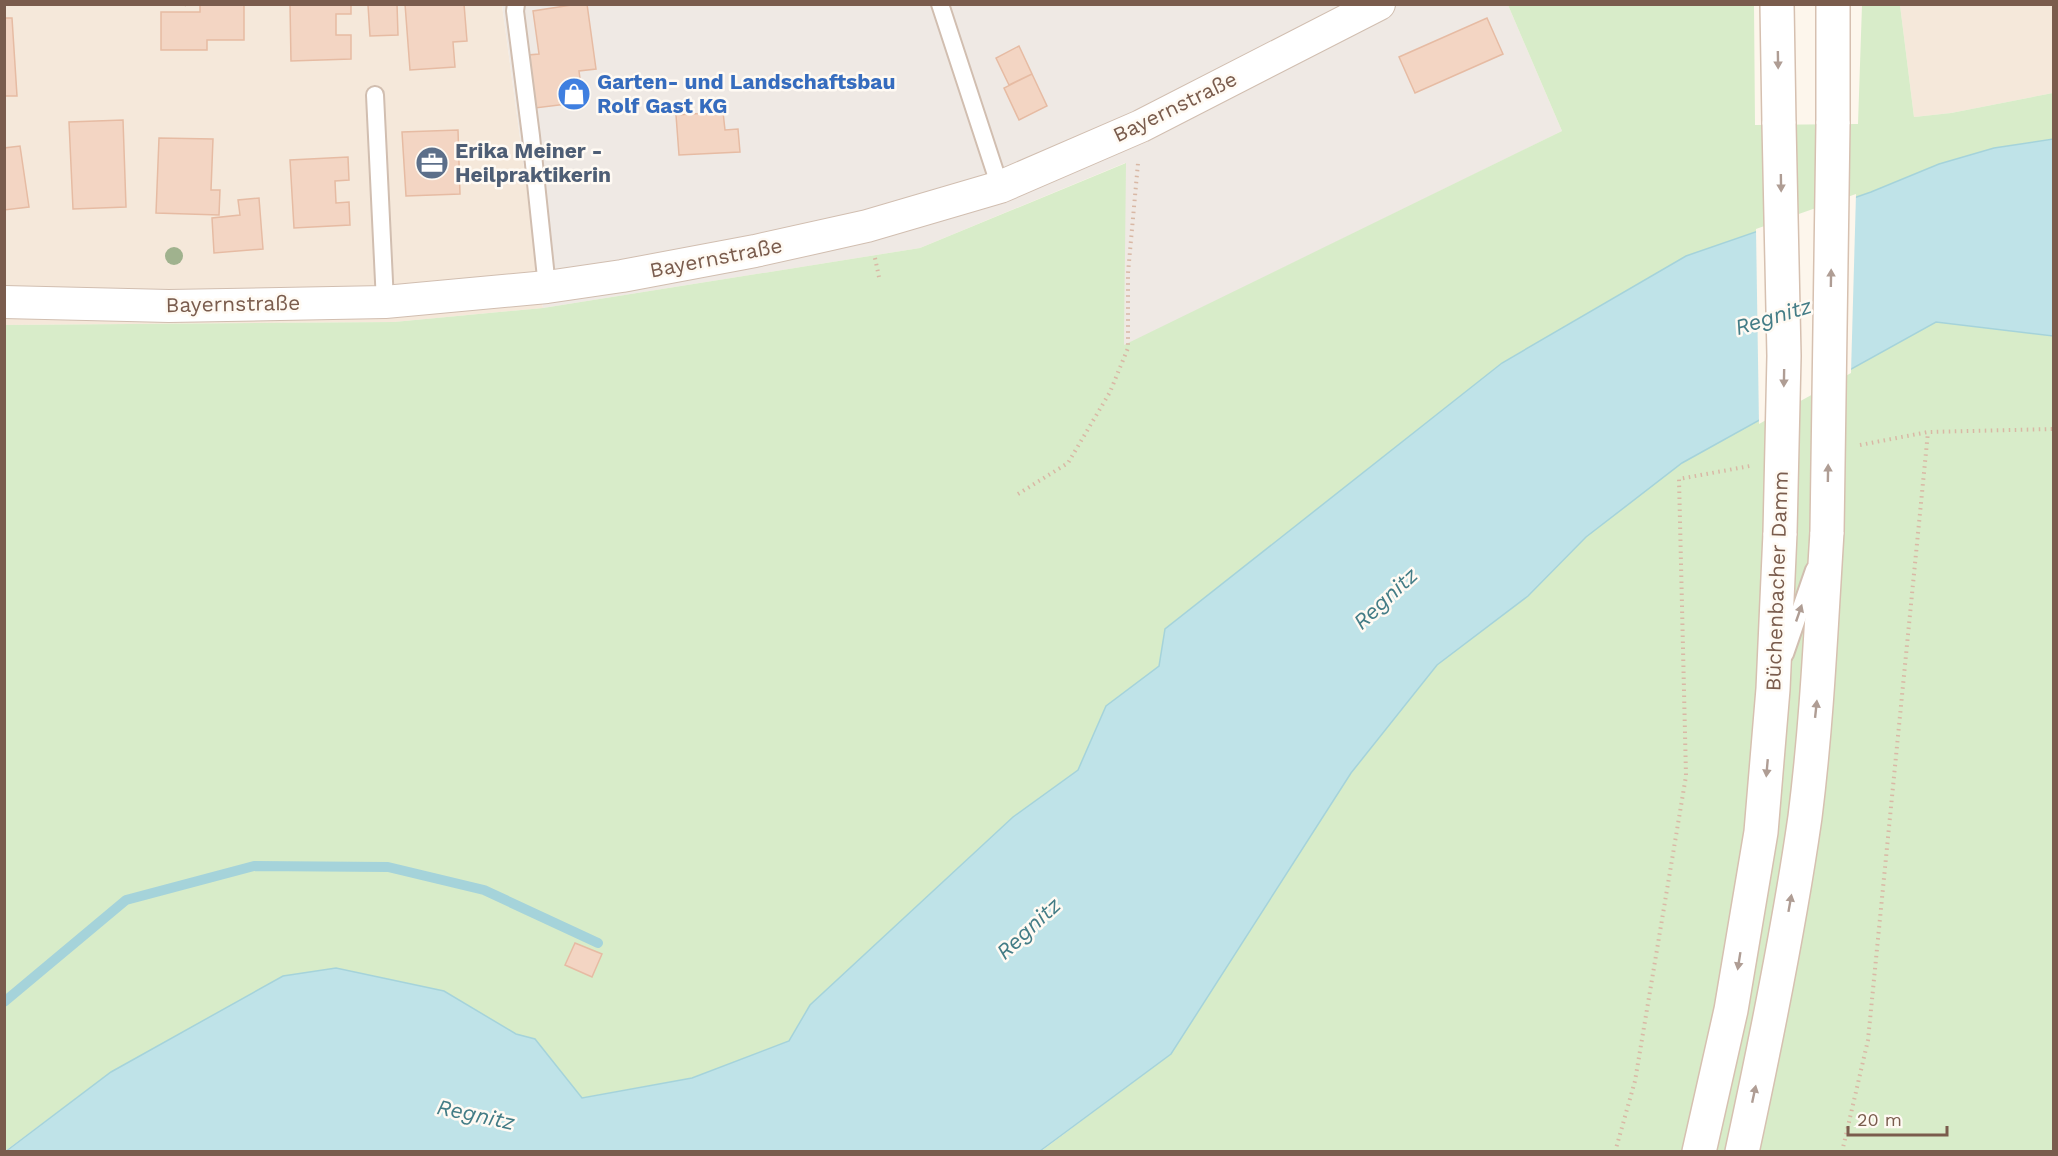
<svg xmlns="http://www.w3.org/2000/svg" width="2058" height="1156" font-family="'Work Sans',sans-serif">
	<rect width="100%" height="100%" fill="#fdf6ec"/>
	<path fill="#f5e8da" d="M4,5H502L543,308L394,322L5,325Z
		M1900,5H2053V93L1951,113L1914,117Z"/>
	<path fill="#efe9e4" d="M502,5H1508L1562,131L1124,346L1125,163L920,248L543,308Z"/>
	<path fill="#d8ecc9" d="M1508,5H1754L1755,125L1858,124L1862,5H1900L1914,117L1951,113L2053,93V139L1994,148L1939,164L1871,192L1686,256L1502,363L1165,629L1159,666L1106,706L1078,770L1013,817L810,1005L789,1041L692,1078L581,1098L535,1039L516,1034L444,991L336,968L283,976L111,1072L5,1151L4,325L394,322L543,308L920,248L1126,163L1124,345L1562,131Z
		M1936,322L2053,336V1151L1040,1152L1171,1054L1351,773L1437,665L1528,596L1586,537L1682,463Z"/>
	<path fill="#bfe3e8" stroke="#a5d3da" stroke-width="1.5" d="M2053,139V336L1936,322L1682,463L1586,537L1528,596L1437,665L1351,773L1171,1054L1040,1151L5,1152L111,1072L283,976L336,968L444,991L516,1034L535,1039L582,1098L692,1078L789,1041L810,1005L1013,817L1078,770L1106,706L1159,666L1165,629L1502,363L1686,256L1871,192L1939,164L1994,148Z"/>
	<path fill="#fdf6ec" d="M1856,194L1851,373L1759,424L1756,229Z"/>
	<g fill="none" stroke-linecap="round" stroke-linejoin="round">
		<path stroke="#a5d3da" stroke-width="10" d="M4,1002L126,900L254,866L388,867L484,890L598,943"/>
	</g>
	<path fill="#f3d5c3" stroke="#e6bba3" stroke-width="1.5" d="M200,4H244V40H207V50H161V12H200Z
		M290,4H351V14H336V35H351V59L291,61Z
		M397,4L398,35L370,36L368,5Z
		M405,4H464L467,41L453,42L455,67L410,70Z
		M578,4H587L596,69L579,71L583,102L535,108L528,55L539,54L533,11Z
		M4,18H12L17,96H4Z
		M1487,18L1503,54L1415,93L1399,57Z
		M1019,46L1032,74L1009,85L996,58Z
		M1032,74L1047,106L1019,120L1004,88Z
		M723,112L725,130L738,129L740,152L679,155L676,115Z
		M123,120L126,207L73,209L69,122Z
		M458,130L460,194L406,196L402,132Z
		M159,138L213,139L211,190H220L219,215L156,213Z
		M20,146L29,207L4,210V148Z
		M348,157L349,180L335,181L336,203L349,202L350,225L294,228L290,160Z
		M259,198L263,249L214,253L212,218L240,215L238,200Z
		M575,943L602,954L592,977L565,965Z"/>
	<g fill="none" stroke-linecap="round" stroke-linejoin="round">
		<defs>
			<path id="lane" d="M516,4L515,11L531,136L547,287
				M940,4L1000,187
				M375,95L385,302
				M1785,654L1814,570"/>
			<path id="street" d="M4,302L169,306L385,302L547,287L622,276L755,251L867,226L1000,187L1141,126L1379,4"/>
			<path id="secondary" d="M1777,4L1779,124
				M1833,4V124
				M1699,1152L1731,1010L1761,832L1773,689L1780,533
				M1742,1152C1766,1041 1789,929 1805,817C1817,722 1821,627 1827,532"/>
		</defs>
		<use href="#lane" stroke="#d1beb0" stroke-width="20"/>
		<use href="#street" stroke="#d1beb0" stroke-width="34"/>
		<use href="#secondary" stroke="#d6c0b0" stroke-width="36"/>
		<path stroke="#d9b8a5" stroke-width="4" stroke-dasharray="1.5 4.5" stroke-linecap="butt" d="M185,4L187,5
			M875,258L879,277
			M1860,445L1928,432L2054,429
			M1018,494L1068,463L1110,392L1128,348V273L1138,163
			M1615,1152L1635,1081L1686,776L1679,479L1750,466
			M1842,1152L1868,1040L1928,432"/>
		<use href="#lane" stroke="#fff" stroke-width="16"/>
		<use href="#street" stroke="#fff" stroke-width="32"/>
		<use href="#secondary" stroke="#fff" stroke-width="33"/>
		<defs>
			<path id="secondary-bridge" d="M1779,124L1784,356L1780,533
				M1827,532L1833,124"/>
		</defs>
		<use href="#secondary-bridge" stroke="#d6c0b0" stroke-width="36" stroke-linecap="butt"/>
		<use href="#secondary-bridge" stroke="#fff" stroke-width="33"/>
	</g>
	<circle fill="#a0b28e" cx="174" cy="256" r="9"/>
	<defs><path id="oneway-solid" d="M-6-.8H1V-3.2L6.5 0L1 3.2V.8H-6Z" transform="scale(1.5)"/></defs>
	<g fill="#af9d94">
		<use href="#oneway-solid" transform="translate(1778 60) rotate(89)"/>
		<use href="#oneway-solid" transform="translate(1781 183) rotate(89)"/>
		<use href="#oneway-solid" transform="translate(1831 278) rotate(-89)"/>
		<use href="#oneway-solid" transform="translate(1784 378) rotate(91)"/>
		<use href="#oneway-solid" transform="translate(1828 473) rotate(-89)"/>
		<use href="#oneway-solid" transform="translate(1799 613) rotate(-71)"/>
		<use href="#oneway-solid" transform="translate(1816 709) rotate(-84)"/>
		<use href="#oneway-solid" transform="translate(1767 768) rotate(95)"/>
		<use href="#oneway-solid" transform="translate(1790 903) rotate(-80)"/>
		<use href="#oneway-solid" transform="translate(1739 961) rotate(99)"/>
		<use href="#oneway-solid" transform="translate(1754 1094) rotate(-78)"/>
	</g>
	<defs>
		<symbol id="shop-disc" viewBox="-11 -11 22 22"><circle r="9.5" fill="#3f7fe0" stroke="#fffaf3"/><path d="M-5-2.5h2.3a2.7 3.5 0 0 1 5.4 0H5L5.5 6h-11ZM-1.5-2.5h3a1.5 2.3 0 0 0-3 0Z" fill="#fff"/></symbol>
		<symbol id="office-disc" viewBox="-11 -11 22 22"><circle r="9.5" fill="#5c6f8a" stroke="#fffaf3"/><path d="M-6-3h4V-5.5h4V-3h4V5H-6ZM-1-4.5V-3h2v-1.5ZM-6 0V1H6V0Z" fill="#fff"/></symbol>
	</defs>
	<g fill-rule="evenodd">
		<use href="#shop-disc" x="555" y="75" width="38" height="38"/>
		<use href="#office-disc" x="413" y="144" width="38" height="38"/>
	</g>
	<g text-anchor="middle" stroke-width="5" stroke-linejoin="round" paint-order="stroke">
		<g font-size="21" font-weight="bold" fill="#366cbe" stroke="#fffaf3" text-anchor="start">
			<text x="597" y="89">Garten- und Landschaftsbau<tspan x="597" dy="24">Rolf Gast KG</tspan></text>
		</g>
		<g font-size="21" fill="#7a5c4d" stroke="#fffaf3">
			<text transform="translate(1175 107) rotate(-26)" y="7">Bayernstraße</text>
			<text transform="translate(716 258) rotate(-11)" y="7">Bayernstraße</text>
			<text transform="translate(233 304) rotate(-1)" y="7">Bayernstraße</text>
			<text transform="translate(1777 581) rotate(-88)" y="7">Büchenbacher Damm</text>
		</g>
		<g font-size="21" font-weight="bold" fill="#4e5e75" stroke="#fffaf3" text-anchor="start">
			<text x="455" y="158">Erika Meiner -<tspan x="455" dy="24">Heilpraktikerin</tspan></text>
		</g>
		<g font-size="22" font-style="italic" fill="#437c86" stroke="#fffaf3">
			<text transform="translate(1773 316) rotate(-17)" y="8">Regnitz</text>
			<text transform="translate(1385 598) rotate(-43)" y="8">Regnitz</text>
			<text transform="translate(1028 928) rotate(-43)" y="8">Regnitz</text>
			<text transform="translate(476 1114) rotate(12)" y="8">Regnitz</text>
		</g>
	</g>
	<rect width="2058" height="1156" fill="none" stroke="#7a5c4d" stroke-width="12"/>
	<path d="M1848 1126v9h99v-9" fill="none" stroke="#7a5c4d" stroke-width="3"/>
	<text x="1857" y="1126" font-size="18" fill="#7a5c4d" stroke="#fffaf3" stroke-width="4.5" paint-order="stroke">20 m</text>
</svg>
